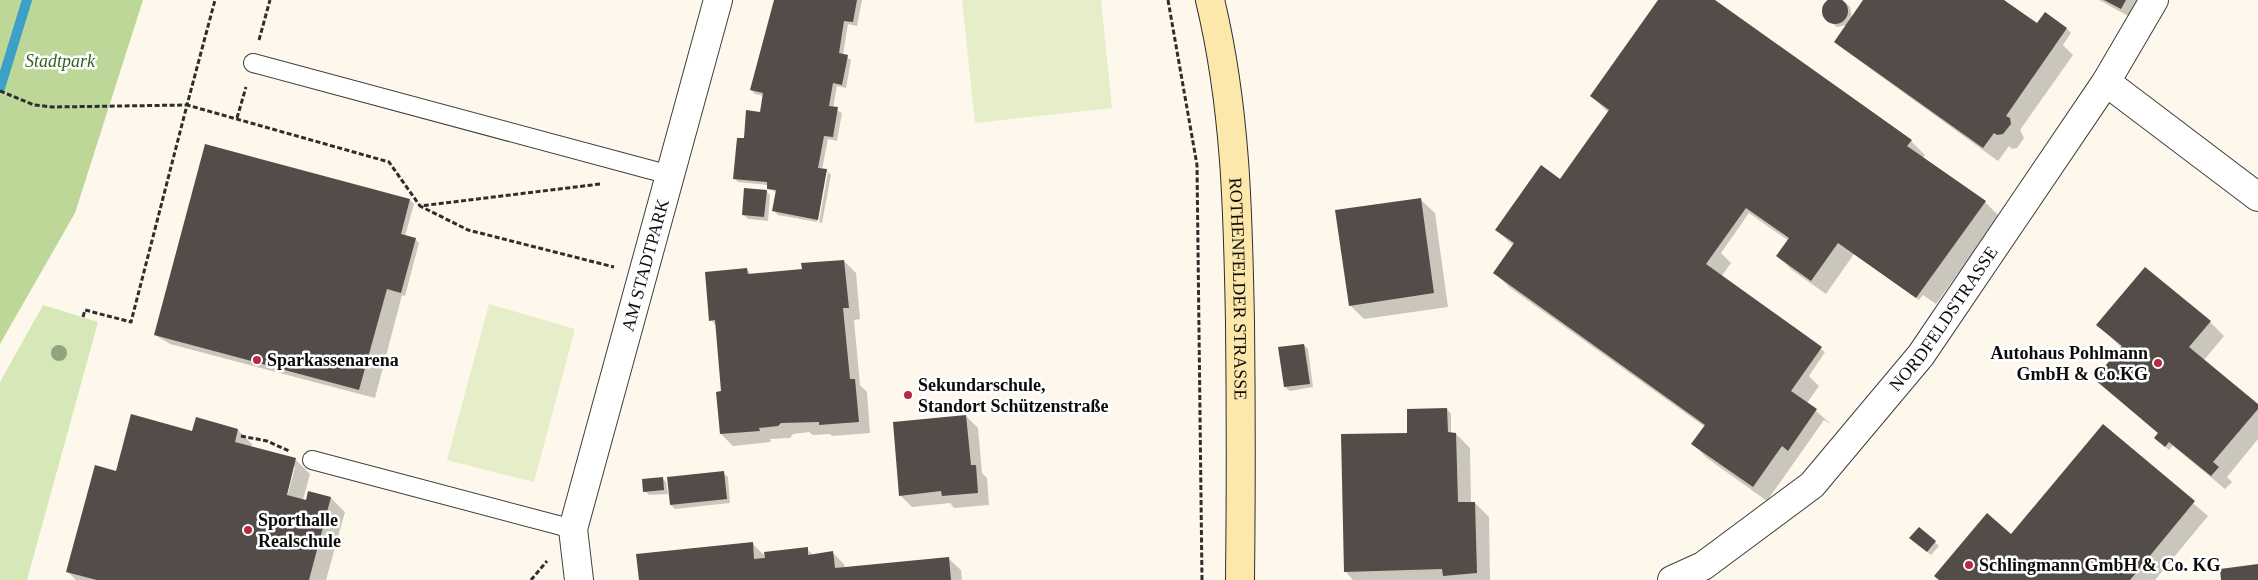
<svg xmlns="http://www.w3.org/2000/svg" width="2258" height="580" font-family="'Times New Roman',serif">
	<rect width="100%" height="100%" fill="#fef8ec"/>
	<path fill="#d6e7b8" d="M43,305L98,322L27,580H0V382Z"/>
	<path fill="#bcd797" d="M0,0H143L75,213L0,344Z"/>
	<path fill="#e6eec9" d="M962,0H1101L1112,108L975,123Z
		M489,304L575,329L534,482L447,460Z"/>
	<path fill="#0003" fill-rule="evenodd" d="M776,0H862L857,26L848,24L843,55L851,60L846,88L837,86L833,108L842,113L837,141L828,139L822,170L827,171L831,175L822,223L819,222L828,172H825L817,222L778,215L774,211L777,193L768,188V185L738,182L734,178L745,139L761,113L764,96L755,94L751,90Z
		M1660,0H1713L1911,141L1925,155L1923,158L1985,202L1999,216L1936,304L1923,295L1919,300L1854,254L1826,294L1792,270L1778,256L1789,241L1749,213L1721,253L1731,263L1721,277L1825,352L1809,376L1819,386L1807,403L1831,424L1824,420L1767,501L1707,458L1693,444L1705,427L1509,287L1495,273L1514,246L1496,230L1561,180L1609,113L1591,96Z
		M1827,0H1841L1846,3L1850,7L1852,18L1865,0H2001L2042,29L2045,14L2067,29L2071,33L2063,45L2073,55L2020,130L2024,138L2017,148L2012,149L2009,146L1998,161L1839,46L1835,42L1847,25L1837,27L1824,17L1822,7Z
		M2099,0H2139L2130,17Z
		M206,145L410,200L414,204L405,236L415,239L419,243L405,296L402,295L375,398L170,344L155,335Z
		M766,191L770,195L768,221L748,219L743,214Z
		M1420,199L1435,213L1448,307L1364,319L1350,305Z
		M844,261L856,273L860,319L854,320L860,385L867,392L870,433L832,436L830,434L813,435L809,432L793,434L790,438L770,439L771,442L733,446L721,434L723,392L717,327L711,320L747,270L752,275L803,270Z
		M2210,322L2224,336L2204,360L2258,406V439L2227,477L2232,482L2225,489L2173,446L2169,450L2160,442L2159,434L2096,379L2122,348L2098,325Z
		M1304,345L1308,349L1313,387L1290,391L1285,387Z
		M1447,409L1451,414V434H1456L1470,448L1471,503H1475L1489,517L1490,580H1353L1345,571L1408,434Z
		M966,416L978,428L982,473L987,478L989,505L954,508L950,503L912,507L900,495Z
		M2103,426L2208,516L2155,580H1940L2011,536Z
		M238,430L252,444L251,448L296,460L310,474L303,500L331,498L345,512L326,580H76L67,571L117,472L193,432ZM293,467H295L286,501L284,500Z
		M723,473L728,477L730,503L675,509L671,505Z
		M662,478L666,482L668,494L649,495L645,491Z
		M1915,542H1935L1939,546L1931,555Z
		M752,543L766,557L807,549L813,555L833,553L844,564L845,569L949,559L961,570L962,580H640Z"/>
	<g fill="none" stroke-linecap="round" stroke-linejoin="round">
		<path stroke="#3da1c7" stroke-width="10" d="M0,88L27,0"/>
	</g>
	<path fill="#544c49" d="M1822 11a13 13 0 1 1 26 0a13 13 0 1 1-26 0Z
		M774,0H857L853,22L844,21L839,53L848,55L842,85L833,83L829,106L838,107L833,137L824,136L818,168L827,169L818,220L772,211L776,190L767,189V182L733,179L737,138H744L746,110L760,112L763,93L750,90Z
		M1658,0H1715L1912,140L1907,146L1986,201L1916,298L1838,243L1811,281L1776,256L1789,238L1746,208L1706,264L1822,347L1791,391L1817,409L1788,451L1782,446L1753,487L1691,444L1705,425L1493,273L1514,243L1495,230L1541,165L1560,179L1609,110L1590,96Z
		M1863,0H2004L2037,23L2045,12L2067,28L2006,116L2010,118L2011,124L2003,134L1997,135L1994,133L1983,148L1834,42Z
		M2104,0H2126L2121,9Z
		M205,144L410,199L401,234L416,238L401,293L387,289L359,390L154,335Z
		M744,188L767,190L764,217L742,215Z
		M1421,198L1434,293L1349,306L1335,210Z
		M844,260L849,308H843L850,379H855L859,422L819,425V422L781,423L778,426L759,428L760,431L720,434L716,392L721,391L715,320L709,321L705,272L747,268L748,274L802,269L801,263Z
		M2145,267L2211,321L2189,347L2258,404V409L2213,462L2219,467L2211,476L2169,442L2165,447L2154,438L2158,433L2094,379L2122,346L2096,325Z
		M1304,344L1310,384L1284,387L1278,347Z
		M1447,408L1448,432L1456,433L1458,502H1475L1477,573L1443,576L1442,569L1344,572L1341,434L1407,433V409Z
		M131,414L192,431L196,417L238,429L235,442L296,458L287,495L306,500L308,491L331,497L309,580H97L66,572L95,465L116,471Z
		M966,415L971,465H976L978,493L942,496L941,491L899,496L893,422Z
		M2103,424L2195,501L2130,580H1939L1934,576L1987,513L2011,534Z
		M724,471L727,499L670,505L667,477Z
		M663,477L664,490L643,492L642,479Z
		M1919,527L1936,541L1927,552L1909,538Z
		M753,542L754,559L765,558L764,552L808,547V555L833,551L835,568L949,557L951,580H639L636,554Z
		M2258,564V580H2221L2220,569Z"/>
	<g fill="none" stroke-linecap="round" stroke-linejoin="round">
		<defs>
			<path id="lane" d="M253,63L670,175
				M312,460L573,529"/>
			<g id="street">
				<path d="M2106,82L2258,197"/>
				<path id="s1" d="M579,580L573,529L718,0"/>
				<path id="s2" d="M1672,580L1703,566L1812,485L1921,355L2106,82L2154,0"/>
			</g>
			<g id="secondary">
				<path id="s3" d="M1210,0C1236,108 1238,213 1240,323C1241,409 1241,494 1240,580"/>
			</g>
		</defs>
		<use href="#lane" stroke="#3f3f3f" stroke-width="20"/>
		<use href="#street" stroke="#3f3f3f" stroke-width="30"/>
		<use href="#secondary" stroke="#2e2e2e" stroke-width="30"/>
		<path stroke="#2e2e2e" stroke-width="3" stroke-dasharray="5 2.5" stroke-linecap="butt" d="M1168,0L1197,165L1202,580
			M259,40L270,0
			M0,91L34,105L53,107L187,105L215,0
			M237,118L246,87
			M600,184L420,206L468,230L614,267
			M83,317L85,310L131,322L187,105L389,162L420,206
			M241,436L267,441L289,451
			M531,580L547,561"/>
		<use href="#lane" stroke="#fff" stroke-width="18"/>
		<use href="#street" stroke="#fff" stroke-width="28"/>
		<use href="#secondary" stroke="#fce8aa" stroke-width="28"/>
	</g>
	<circle fill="#8fa57c" cx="59" cy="353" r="8"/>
	<g fill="#b62a42" stroke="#fff" stroke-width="2">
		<circle cx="257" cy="360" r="5"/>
		<circle cx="2158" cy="363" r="5"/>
		<circle cx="908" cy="395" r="5"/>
		<circle cx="248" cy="530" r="5"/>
		<circle cx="1969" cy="565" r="5"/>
	</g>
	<g text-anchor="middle" stroke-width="5" stroke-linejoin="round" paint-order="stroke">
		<g font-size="18" font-style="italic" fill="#356120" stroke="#fff">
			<text x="60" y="67">Stadtpark</text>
		</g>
		<g font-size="18" fill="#0c0c0c" stroke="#fff">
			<text dy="6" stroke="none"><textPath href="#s1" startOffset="325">AM STADTPARK</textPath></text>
			<text dy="6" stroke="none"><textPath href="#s3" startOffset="291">ROTHENFELDER STRASSE</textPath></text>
			<text dy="6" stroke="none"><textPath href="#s2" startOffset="382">NORDFELDSTRASSE</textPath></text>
		</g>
		<g font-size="18" font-weight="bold" fill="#0c0c0c" stroke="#fff" text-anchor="start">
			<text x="2148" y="359" text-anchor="end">Autohaus Pohlmann<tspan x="2148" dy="21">GmbH &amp; Co.KG</tspan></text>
			<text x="267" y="366">Sparkassenarena</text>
			<text x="918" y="391">Sekundarschule,<tspan x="918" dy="21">Standort Schützenstraße</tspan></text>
			<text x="258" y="526">Sporthalle<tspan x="258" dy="21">Realschule</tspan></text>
			<text x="1979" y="571">Schlingmann GmbH &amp; Co. KG</text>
		</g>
	</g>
</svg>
